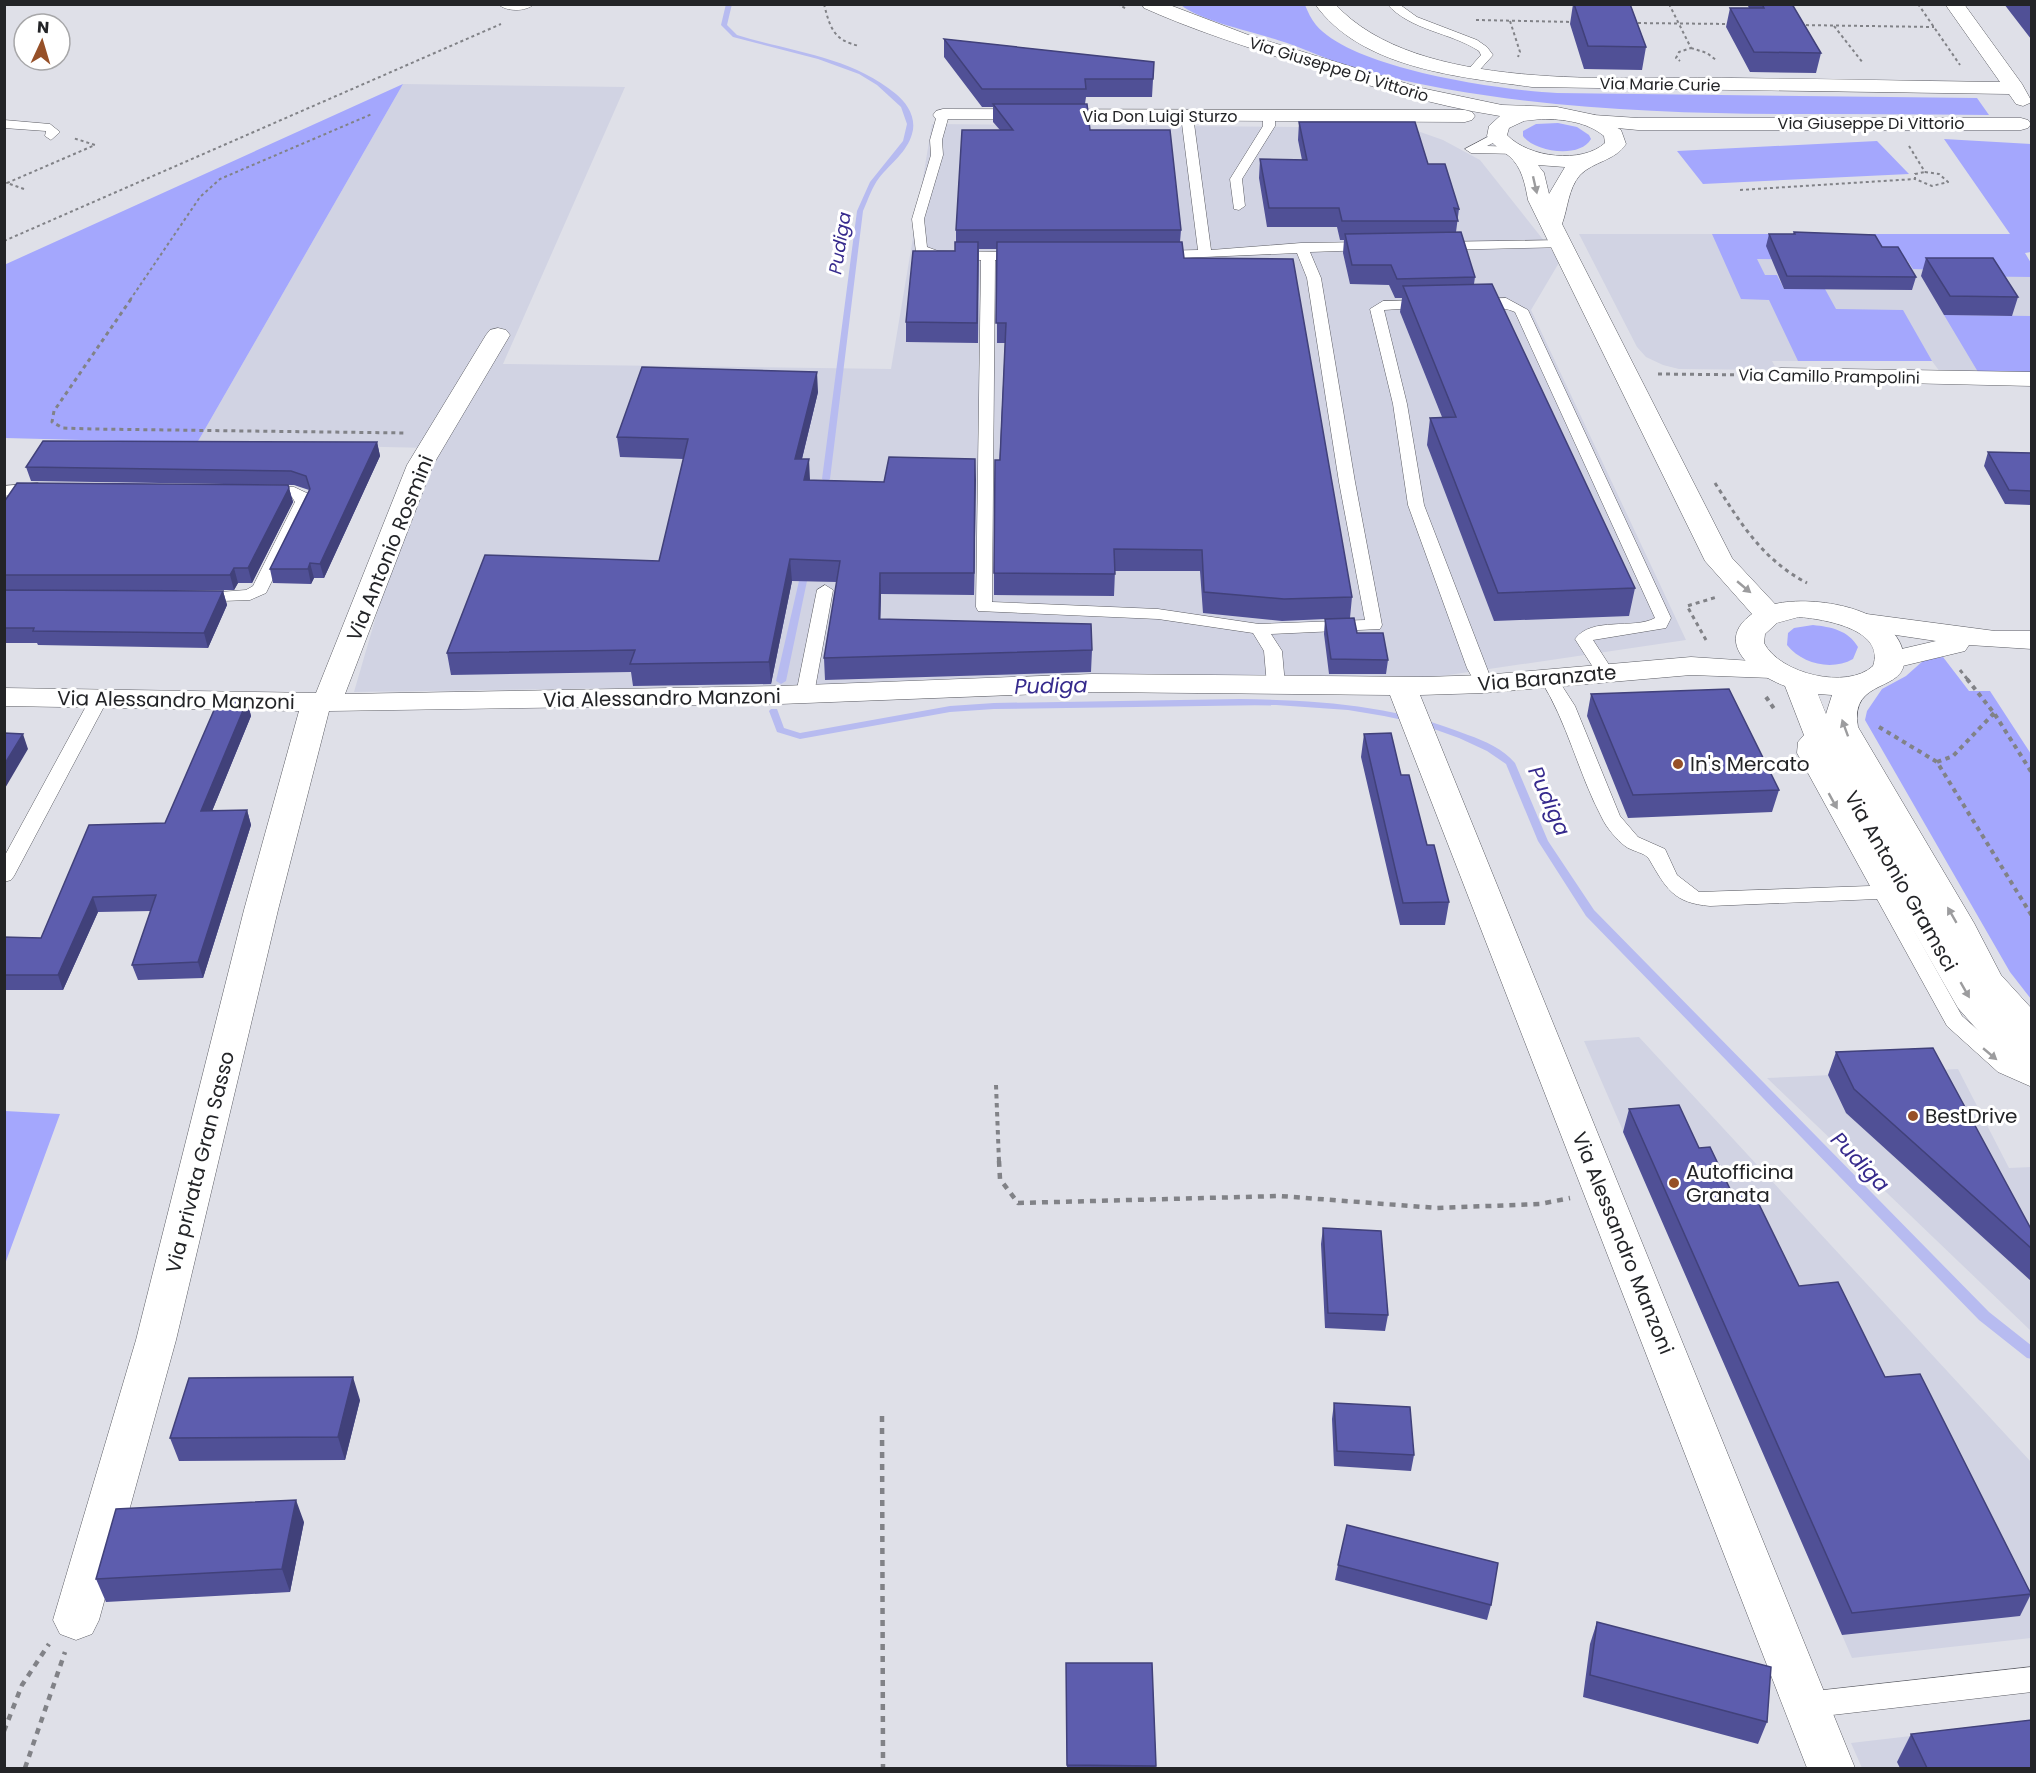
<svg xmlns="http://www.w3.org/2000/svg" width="2036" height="1773" font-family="Poppins,sans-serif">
	<rect width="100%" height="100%" fill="#dfe0e8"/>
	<path fill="#d1d3e3" d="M403,84L625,87L503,364L891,369L932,124L1409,128L1443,140L1480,160L1560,261L1531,310L1686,640L1435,677L354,692L420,465L431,448L197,443Z
		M1579,234H2010L2031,263V372H1940L1932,361H1772L1777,370L1679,369L1663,365L1646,357L1637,347Z
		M1639,1037L2031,1462V1638L1852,1658L1584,1041Z
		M1958,1069L2009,1168L2031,1167V1331L1767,1078Z
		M2031,1722V1768H1862L1851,1743Z"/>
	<path fill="#a4a7fd" d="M1181,5H1305C1308,12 1311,19 1316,25C1353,69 1500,90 1557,93L1977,98L1989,115C1776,112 1571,124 1363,71C1337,64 1313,52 1287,43C1259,33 1202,22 1181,5Z
		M403,84L197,443L5,438L4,265Z
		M1558,123L1577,127L1589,135L1591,139C1580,159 1534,152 1523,136V131L1536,124Z
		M1944,139L2031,144V252L2025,253L2031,263V277L1948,276L1944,270L1913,269L1907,260L1757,259L1765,275H1777L1784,289H1825L1836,309L1903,310L1932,361H1798L1769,300L1741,299L1712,234H2010Z
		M1877,141L1909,174L1703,184L1677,151Z
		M1944,315L2031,316V372H1978Z
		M1813,625C1831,627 1848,630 1858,647L1853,659C1832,671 1802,664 1787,645L1788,633L1794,628Z
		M1943,657L1969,691H1990L2031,754V999L2010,972L1865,720L1867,711L1882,689L1906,676L1924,660Z
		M5,1111L60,1114L5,1264L4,1111Z"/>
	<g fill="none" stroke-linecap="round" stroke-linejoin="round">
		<path fill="#b7bbf0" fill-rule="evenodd" d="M726,4H732L727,25L737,35C792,52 850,56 896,94C907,103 917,118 912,134C907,152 891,163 879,178C872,187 868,200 863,211L830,479L826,482L822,479L857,211L870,182L903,141L907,124L901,107L877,85L859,74L818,59L733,37L721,25Z
			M803,578L807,581L786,681L781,684L776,681L799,581Z
			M1240,699C1318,700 1395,705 1468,735C1485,741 1503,749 1515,763L1548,841L1594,910L1989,1312L2032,1346V1359L2027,1358L1979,1320L1586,916L1538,841L1506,764L1487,751L1459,738L1417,723L1384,716L1348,710L1276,705L994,709L950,712L800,739L777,732L769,711L771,709H777L784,728L800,733L950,706L994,703Z"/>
		<defs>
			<path id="service" d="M1387,4H1399L1417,17L1477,40L1487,47L1493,55L1476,74H1468L1466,72L1481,55L1479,51C1450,32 1411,31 1387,4Z
				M943,111L949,115L942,140L943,155L924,219L927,247L938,251L1023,252L1030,256L1023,260H995L992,602L1158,609L1259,624L1365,620L1339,482L1307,278L1297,253L1158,259L1151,255L1158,251L1198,250L1181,116L1187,112L1193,116L1211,250L1301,243L1368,242L1375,246L1368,250L1310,252L1321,278L1355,482L1382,625L1380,629L1271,634L1282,651L1285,685L1276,690L1267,685L1264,651L1253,633L1158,619L978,611L976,607L981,260L936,259L916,252L912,219L931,155L930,140L937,115Z
				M1269,112L1275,116V126L1242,179L1245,206L1239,210L1234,209L1230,179L1263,126V116Z
				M4,120L50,124L60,132L51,140L45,136L46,131L4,128Z
				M1497,132L1501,133V139L1487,146L1516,147L1520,148V154L1471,153L1465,149Z
				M1563,240L1568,241V247L1439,250L1432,246L1439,242Z
				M1506,298L1528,310L1671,618L1666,628L1593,640L1615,674L1612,678H1600L1575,639C1592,616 1633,630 1655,618L1515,312C1499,304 1478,311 1469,303L1476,299Z
				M1425,300L1430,301V307L1384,310L1407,404L1424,505L1493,684L1484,689L1478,688L1467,668L1408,505L1393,404L1370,309L1383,301Z
				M38,483L46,488L44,491L4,496V486Z
				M265,486L294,487L311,495V502L266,593L250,600L194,602L192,598L194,594L246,590L253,586L295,502L292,497L259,494L257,491L259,488Z
				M825,585L833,590L814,694L805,699L796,694L817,590Z
				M1549,674L1555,675L1575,706L1620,816L1638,837L1665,849L1677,875L1699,892L1870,886L1797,753L1798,742L1810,728H1822L1825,732L1816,743L1815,753L1962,1016L2014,1062L2032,1070V1087L1998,1072L1947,1026L1877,899L1710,906C1673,903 1666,888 1649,859C1646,853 1631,851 1625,846C1617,840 1606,827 1602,818C1578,773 1568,723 1540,679Z
				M99,694L108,699L14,876L11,880L4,882V857L90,699Z
				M2032,1667V1692L1806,1718L1796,1714L1792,1705L1796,1696L1806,1692Z"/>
			<path id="minor" d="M498,4H534C526,12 506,12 498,4Z
				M1315,4H1335C1417,94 1618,76 1732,78C1821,79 1911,81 2000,82L1945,4H1964L2022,84L2032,102L2023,106L2016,104L2009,94L1532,87C1460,77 1361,69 1315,4Z
				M943,109L1465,110L1472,112L1475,116L1472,120L1465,122L936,119L933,115L936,111Z
				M1593,115L1638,118H2021L2028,120L2031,124L2028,128L2021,130H1638L1586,125L1583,121L1586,117Z
				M498,328L506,330L510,335L433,465L345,694L780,686L1092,674L1425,677L1484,675L1691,657L1782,663L1787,669L1782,675L1772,678L1691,675L1484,693L1420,695L1855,1768H1807L1390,695L1092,692L780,704L329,711L278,910L176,1340L99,1620L92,1634L76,1640L60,1634L53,1620L136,1340L244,910L299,711L4,706V688L316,693L407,465L486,335L490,330Z
				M1781,368L2032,372V386L1772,380L1769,375L1772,370Z
				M1859,613L1995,631H2032V649L1969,645L1965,651L1890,669L1880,666L1875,660L1880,654L1936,641L1849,628L1845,622L1849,616Z"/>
			<path id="tertiary" d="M1142,4H1167L1251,36L1421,88L1502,105L1557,107L1595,115L1621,130L1626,144C1615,161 1594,161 1580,175C1568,189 1568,208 1562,224L1732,558L1775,604C1812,595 1899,607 1904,657C1908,694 1849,676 1858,727L1974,923L2001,975L2032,1009V1076L2019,1072L2002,1058L1958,1008L1809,748L1785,686C1755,675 1712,643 1752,614L1705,561L1528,200C1525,184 1522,167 1509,156C1500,149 1493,145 1487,136L1489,126L1500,116C1430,105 1363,84 1296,63C1244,46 1193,30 1144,8ZM1542,119C1564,119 1587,122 1604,136L1605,143C1582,164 1529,158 1507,135L1509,128L1524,121ZM1538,165L1565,167L1549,194L1544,173ZM1799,617C1823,619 1886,629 1873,666C1847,690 1780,674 1764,643L1765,634L1777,623ZM1818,694L1832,695L1826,714Z"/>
		</defs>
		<use href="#service" stroke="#5c5d64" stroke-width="1"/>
		<use href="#minor" stroke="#5c5d64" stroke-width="1"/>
		<use href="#tertiary" stroke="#5c5d64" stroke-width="1"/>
		<path stroke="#818287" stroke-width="2" stroke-dasharray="3 3" stroke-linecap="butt" d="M824,4C830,28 834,41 860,46
			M1117,4L1127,9
			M1669,4L1691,48L1679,52L1676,58L1680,61
			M1918,4L1960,65
			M1476,20L1573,22
			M1510,21L1520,52L1518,57
			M1632,23L1729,24
			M1800,25L1934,27
			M1834,26L1863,63
			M1691,48L1707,53L1716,60
			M1909,146L1925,172
			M1925,172L1939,174L1948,182L1932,186L1915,179V174Z
			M24,189L7,183L95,145L73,138
			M1740,190L1915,179
			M4,241L501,24
			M130,300L200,197L220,179L372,114"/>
		<path stroke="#818287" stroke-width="3" stroke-dasharray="4 4" stroke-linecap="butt" d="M131,299L54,411L52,422L63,428L91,429L406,433
			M1658,374L1755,375
			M1715,483C1741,524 1763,560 1807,583
			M1706,640L1687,606L1717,597
			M1960,670L1968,680"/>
		<path stroke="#818287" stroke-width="4" stroke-dasharray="4.5 4.5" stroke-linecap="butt" d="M1967,679L1994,713L2032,773
			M1766,697L1775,710
			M1879,727L1937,762L2032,916
			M1937,762L1953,756L1994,713
			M996,1085L999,1162"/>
		<path stroke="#818287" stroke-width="4.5" stroke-dasharray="6 6" stroke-linecap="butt" d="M999,1161L1000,1179L1018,1203L1280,1196L1437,1208L1540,1204L1570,1198
			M882,1416L883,1768
			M4,1731L22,1685L49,1644
			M25,1768L65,1652"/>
		<use href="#service" fill="#fff" fill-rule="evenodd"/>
		<use href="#minor" fill="#fff" fill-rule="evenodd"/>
		<use href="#tertiary" fill="#fff" fill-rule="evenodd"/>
	</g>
	<path fill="#505096" d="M1573,4H1630L1646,47L1642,70L1584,69L1570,24Z
		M1747,4H1792L1821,53L1816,73L1750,72L1726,27L1730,8H1749Z
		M2004,4H2031V39Z
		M944,39L1154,62L1152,97H1086L1085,104L1090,130L1181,230L1180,242L1184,258L1352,597L1350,618L1357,633L1388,660L1386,674H1329L1324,634L1325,619L1282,621L1203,613L1200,571H1115L1114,596L994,595V573L1005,343H997V249H979L978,343L906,342V322L955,251L956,242V230L1000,130L993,122V107H982L944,57Z
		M1299,122L1459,209L1456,232L1475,277L1474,284L1635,588L1629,616L1494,621L1427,445L1430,418L1442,417L1400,312L1402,298H1395L1389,285L1350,284L1343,253L1344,240H1340L1337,227H1267L1259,178L1260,159L1302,160L1298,140Z
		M1794,232L1882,247L1916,277L1912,290L1784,289L1766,246L1769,234H1793Z
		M1926,258L2018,297L2012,316L1944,315L1921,276Z
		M818,392L802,459L810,480L884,482L975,459L974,595L881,594L880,619L1092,650L1091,672L825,680L824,658L837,582L792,581L771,684L633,686L631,672L451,675L447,653L659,561L684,459L620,457L617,437Z
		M377,442L380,456L324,578H314L311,584L273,583L270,569L309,490L294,485L31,481L26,467Z
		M1988,452L2031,453V505L2005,504L1984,466Z
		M289,488L293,502L252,583H238L234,590H4V502Z
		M4,590L223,591L227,605L208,648L38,645L37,643H4Z
		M1591,694L1779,790L1772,812L1628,818L1587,716Z
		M247,701L251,716L212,811L247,810L251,825L203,978L138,980L132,965L151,911L98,912L63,990H4V937L41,938L165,823Z
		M1364,734L1401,775L1427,845L1449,902L1445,925H1400L1361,757Z
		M1836,1052L2031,1229V1281L1846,1113L1828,1075Z
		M1629,1109L1699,1148L1799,1286L1885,1377L2031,1592V1594L2020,1616L1842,1635L1623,1132Z
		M1323,1228L1388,1315L1385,1331L1325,1328L1321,1244Z
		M360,1400L345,1460L179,1461L170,1438Z
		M1334,1403L1414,1455L1411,1471L1334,1466L1332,1419Z
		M304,1522L290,1592L106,1602L96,1579Z
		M1338,1565L1491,1605L1487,1620L1335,1580Z
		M1597,1622L1767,1722L1758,1744L1583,1697L1590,1644Z
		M1066,1663H1152L1156,1768H1067Z
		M1911,1734L2031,1768H1900L1897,1762Z"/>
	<path fill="#41417a" d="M817,372L818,392L797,479L795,459Z
		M377,442L380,456L324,578L320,564Z
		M809,459L810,480H804Z
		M975,459L976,480L974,595V573Z
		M289,488L293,502L252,583L248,568Z
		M790,559L792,581L771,684L769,662Z
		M310,563L314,578L311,584L308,569Z
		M234,568L238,583L234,590L230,575Z
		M880,573L881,594L880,641L879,619Z
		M223,591L227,605L208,648L204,633Z
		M247,701L251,716L206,826L201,811Z
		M23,734L28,749L4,790V765Z
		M247,810L251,825L203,978L198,962Z
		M93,897L98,912L63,990L58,975Z
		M353,1377L360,1400L345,1460L338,1437Z
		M296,1500L304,1522L290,1592L282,1569Z"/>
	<path fill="#5d5dae" stroke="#41417a" stroke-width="1.5" d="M1574,4H1630L1646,47L1588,46Z
		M1762,4H1792L1821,53L1754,52L1730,8H1764Z
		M944,39L1154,62L1153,79H1085L1086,89H982Z
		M993,104H1087L1090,130H1170L1181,230H956L962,130H1013Z
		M1299,122H1415L1428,164H1445L1459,209L1454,208L1458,221H1342L1339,208H1269L1260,159L1307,160Z
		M1461,232L1475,277L1397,279L1391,265H1352L1345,234Z
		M1794,232L1875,235L1882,247H1898L1916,277L1787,276L1769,234H1795Z
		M955,242H978L977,323L906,322L913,251H955Z
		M997,242H1182L1184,258L1293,259L1352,597L1284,599L1204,592L1202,550L1114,549L1115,574L994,573L995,460H1000L1006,323H996Z
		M1926,258H1993L2018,297L1950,296Z
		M1492,284L1635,588L1498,593L1430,418L1456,417L1403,286Z
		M642,367L817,372L795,459H809L804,480L884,482L889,457L975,459L974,573H880L879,619L1091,624L1092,650L824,658L840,561L790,559L769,662L630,664L635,650L447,653L485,555L659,561L688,439L617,437Z
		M43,441L377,442L320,564L310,563L308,569H270L310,489L306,476L291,471L26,467Z
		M1988,452L2031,453V491L2009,490Z
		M17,483L288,485L289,488L248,568H234L230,575H4V502Z
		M4,590L223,591L204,633L33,631L34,628H4Z
		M1354,618L1357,633H1383L1388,660L1331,659L1325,619Z
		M1729,689L1779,790L1633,795L1591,694Z
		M218,701H247L201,811L247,810L198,962L132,965L156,895L93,897L58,975H4V937L41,938L89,825L165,823Z
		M4,733L23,734L4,765Z
		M1391,733L1401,775H1409L1427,845H1434L1449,902L1403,903L1364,734Z
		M1933,1048L2031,1229V1248L1854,1089L1836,1052Z
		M1679,1105L1699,1148L1710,1147L1732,1193L1753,1192L1799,1286L1838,1282L1885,1377L1920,1374L2031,1594L1852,1613L1629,1109Z
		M1323,1228L1381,1231L1388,1315L1328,1313Z
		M353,1377L338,1437L170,1438L189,1378Z
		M1334,1403L1410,1407L1414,1455L1337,1451Z
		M296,1500L282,1569L96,1579L116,1509Z
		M1347,1525L1498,1563L1491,1605L1338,1565Z
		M1597,1622L1771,1667L1767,1722L1590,1675Z
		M1066,1663H1152L1156,1766L1067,1765Z
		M2031,1720V1768H1927L1911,1734Z"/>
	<defs><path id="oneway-solid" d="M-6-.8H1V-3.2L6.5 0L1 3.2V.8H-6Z" transform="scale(1.5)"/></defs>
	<g fill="#9c9c9e">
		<use href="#oneway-solid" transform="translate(1535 185) rotate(77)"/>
		<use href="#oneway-solid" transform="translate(1744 587) rotate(40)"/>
		<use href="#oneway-solid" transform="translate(1845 728) rotate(-110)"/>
		<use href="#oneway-solid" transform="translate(1833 801) rotate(61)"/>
		<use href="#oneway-solid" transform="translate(1952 915) rotate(-120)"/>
		<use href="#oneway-solid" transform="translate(1965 990) rotate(60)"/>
		<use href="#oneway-solid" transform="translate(1990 1054) rotate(40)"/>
	</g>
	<g fill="#965028" stroke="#fff" stroke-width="2">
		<circle cx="1678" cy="764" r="6"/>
		<circle cx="1913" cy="1116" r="6"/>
		<circle cx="1674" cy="1183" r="6"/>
	</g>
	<g text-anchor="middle" stroke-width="6" stroke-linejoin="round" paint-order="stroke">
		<g font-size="16" fill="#232427" stroke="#fff">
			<text transform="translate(1339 69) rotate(17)" y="6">Via Giuseppe Di Vittorio</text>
			<text transform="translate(1660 84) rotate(1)" y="6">Via Marie Curie</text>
			<text x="1160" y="122">Via Don Luigi Sturzo</text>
			<text x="1871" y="129">Via Giuseppe Di Vittorio</text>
			<text transform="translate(1829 376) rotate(1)" y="6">Via Camillo Prampolini</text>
		</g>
		<g font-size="18" font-style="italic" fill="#362a8d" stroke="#fff">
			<text transform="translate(840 243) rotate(-81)" y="6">Pudiga</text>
		</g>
		<g font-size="20" fill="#232427" stroke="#fff">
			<text transform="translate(390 548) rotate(-68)" y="7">Via Antonio Rosmini</text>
			<text transform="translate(1547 678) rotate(-5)" y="7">Via Baranzate</text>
			<text transform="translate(662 698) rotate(-1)" y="7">Via Alessandro Manzoni</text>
			<text transform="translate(176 700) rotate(1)" y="7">Via Alessandro Manzoni</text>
			<text transform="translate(1901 881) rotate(60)" y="7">Via Antonio Gramsci</text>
			<text transform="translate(200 1162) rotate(-76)" y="7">Via privata Gran Sasso</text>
			<text transform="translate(1623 1243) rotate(68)" y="7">Via Alessandro Manzoni</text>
		</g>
		<g font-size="20" fill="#232427" stroke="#fff" text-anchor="start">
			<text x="1690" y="771">In's Mercato</text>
			<text x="1925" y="1123">BestDrive</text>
			<text x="1686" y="1179">Autofficina<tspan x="1686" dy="23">Granata</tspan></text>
		</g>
		<g font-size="21" font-style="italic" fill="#362a8d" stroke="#fff">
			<text transform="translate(1051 686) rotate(-1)" y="7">Pudiga</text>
			<text transform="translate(1549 801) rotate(66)" y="7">Pudiga</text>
			<text transform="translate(1860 1162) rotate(46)" y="7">Pudiga</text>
		</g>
	</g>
	<rect width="2036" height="1773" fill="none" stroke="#232427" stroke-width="12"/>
	<g transform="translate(42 42) rotate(4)"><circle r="28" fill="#ffffff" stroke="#a7a7a9" stroke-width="1.5"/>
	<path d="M0-4.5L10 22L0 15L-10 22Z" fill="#965028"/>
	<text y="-9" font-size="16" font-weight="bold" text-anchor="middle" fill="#232427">N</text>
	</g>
</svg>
